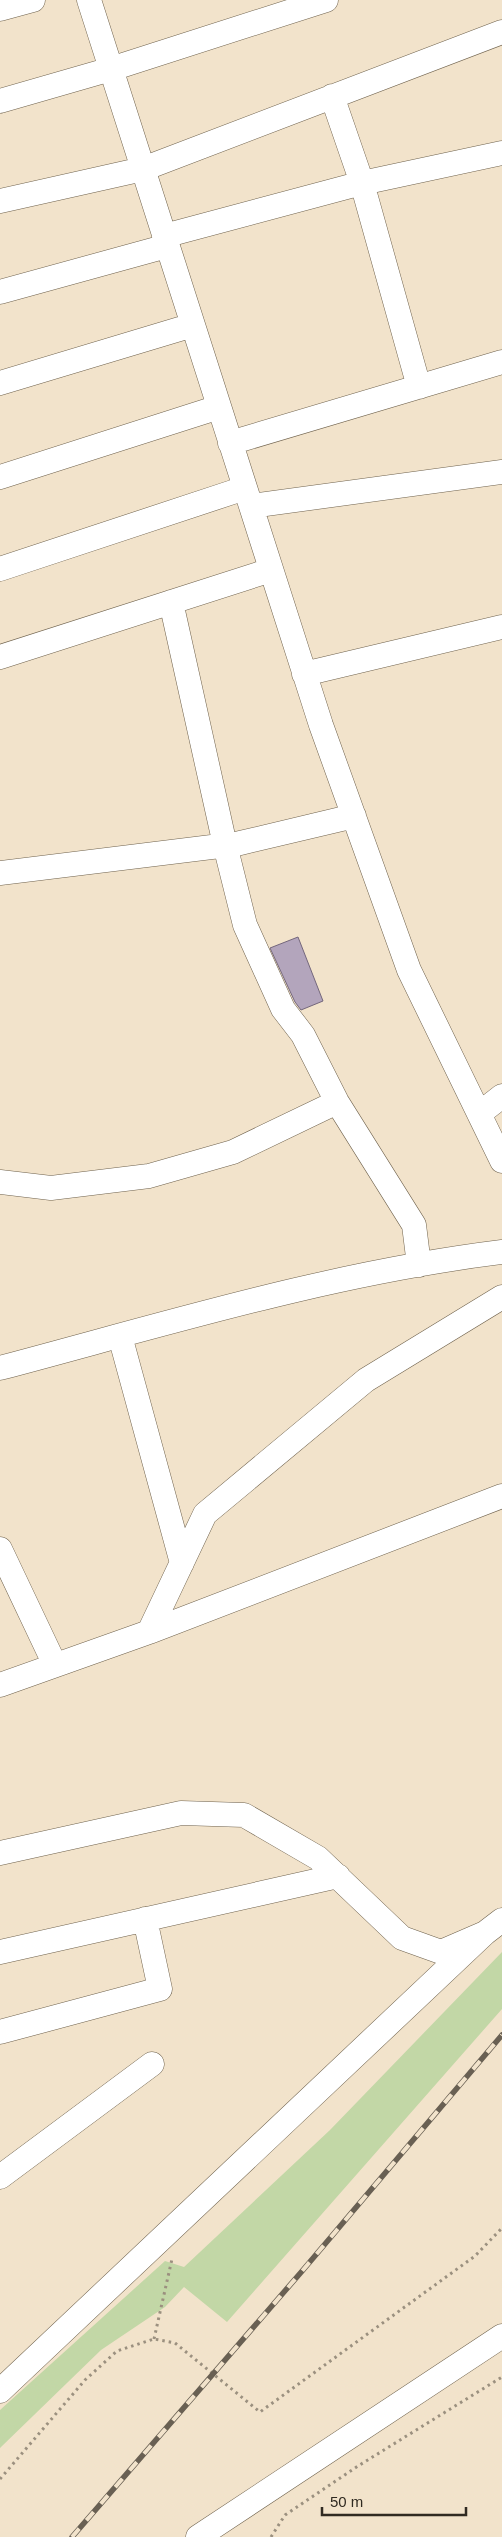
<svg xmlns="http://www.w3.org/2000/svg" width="502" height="2537" font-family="Arial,sans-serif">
	<rect width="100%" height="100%" fill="#f2e3cb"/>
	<path fill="#c2d7a6" d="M502,1952V2009L227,2322L184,2287L165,2307L101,2350L0,2448V2410L165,2261L184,2267L330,2130Z"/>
	<path fill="#b3a5bc" stroke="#74677c" d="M298,937L323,1001L301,1010L295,1002L270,948Z"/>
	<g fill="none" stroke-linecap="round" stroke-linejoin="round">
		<defs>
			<path id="minor" d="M89,0L321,725L409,970L502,1161
				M0,9L33,0
				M332,96L362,183L419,387
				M0,101L111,69L326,0
				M0,201L143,169L502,32
				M164,236L362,183L502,153
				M0,292L167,246
				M0,383L193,325
				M230,443L502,362
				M0,477L219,407
				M251,506L502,472
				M0,569L245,488
				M171,602L225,845L245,925L283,1009L303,1035L337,1102L414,1225L419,1265
				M0,657L271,570
				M304,674L502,627
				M0,873L236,844L354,816
				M479,1114L502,1096
				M0,1182L51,1188L149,1176L233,1152L337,1102
				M120,1336L182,1563
				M0,1368C166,1324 331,1273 502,1252
				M0,1549L55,1665
				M149,1632L205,1514L366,1380L502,1297
				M0,1685L149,1632L502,1496
				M0,1853L181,1813L244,1815L318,1858L402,1938L441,1952L485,1933L502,1920
				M0,1952L338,1876
				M0,2032L160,1989L145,1919
				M0,2177L152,2064
				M0,2391L485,1933
				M198,2537L502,2336"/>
		</defs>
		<use href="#minor" stroke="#6f624d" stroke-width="25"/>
		<path stroke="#9b907f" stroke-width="3" stroke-dasharray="2.5 4" stroke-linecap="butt" d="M154,2339L172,2259
			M0,2479L85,2380L117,2351L154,2339L175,2343L260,2412L475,2256L502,2228
			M271,2537L285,2515L358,2466L502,2377"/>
		<use href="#minor" stroke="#fff" stroke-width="24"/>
		<defs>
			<path id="rail" d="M72,2537L303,2270L502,2035"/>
		</defs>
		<use href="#rail" stroke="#696053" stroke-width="5.5"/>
		<use href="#rail" stroke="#f2e3cb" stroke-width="4" stroke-dasharray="11" stroke-linecap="butt"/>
	</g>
	<path d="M322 2507v8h144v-8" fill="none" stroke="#302a21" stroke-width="2.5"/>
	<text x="330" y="2507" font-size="15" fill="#302a21" stroke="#f2e3cb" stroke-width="4" paint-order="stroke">50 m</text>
</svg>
